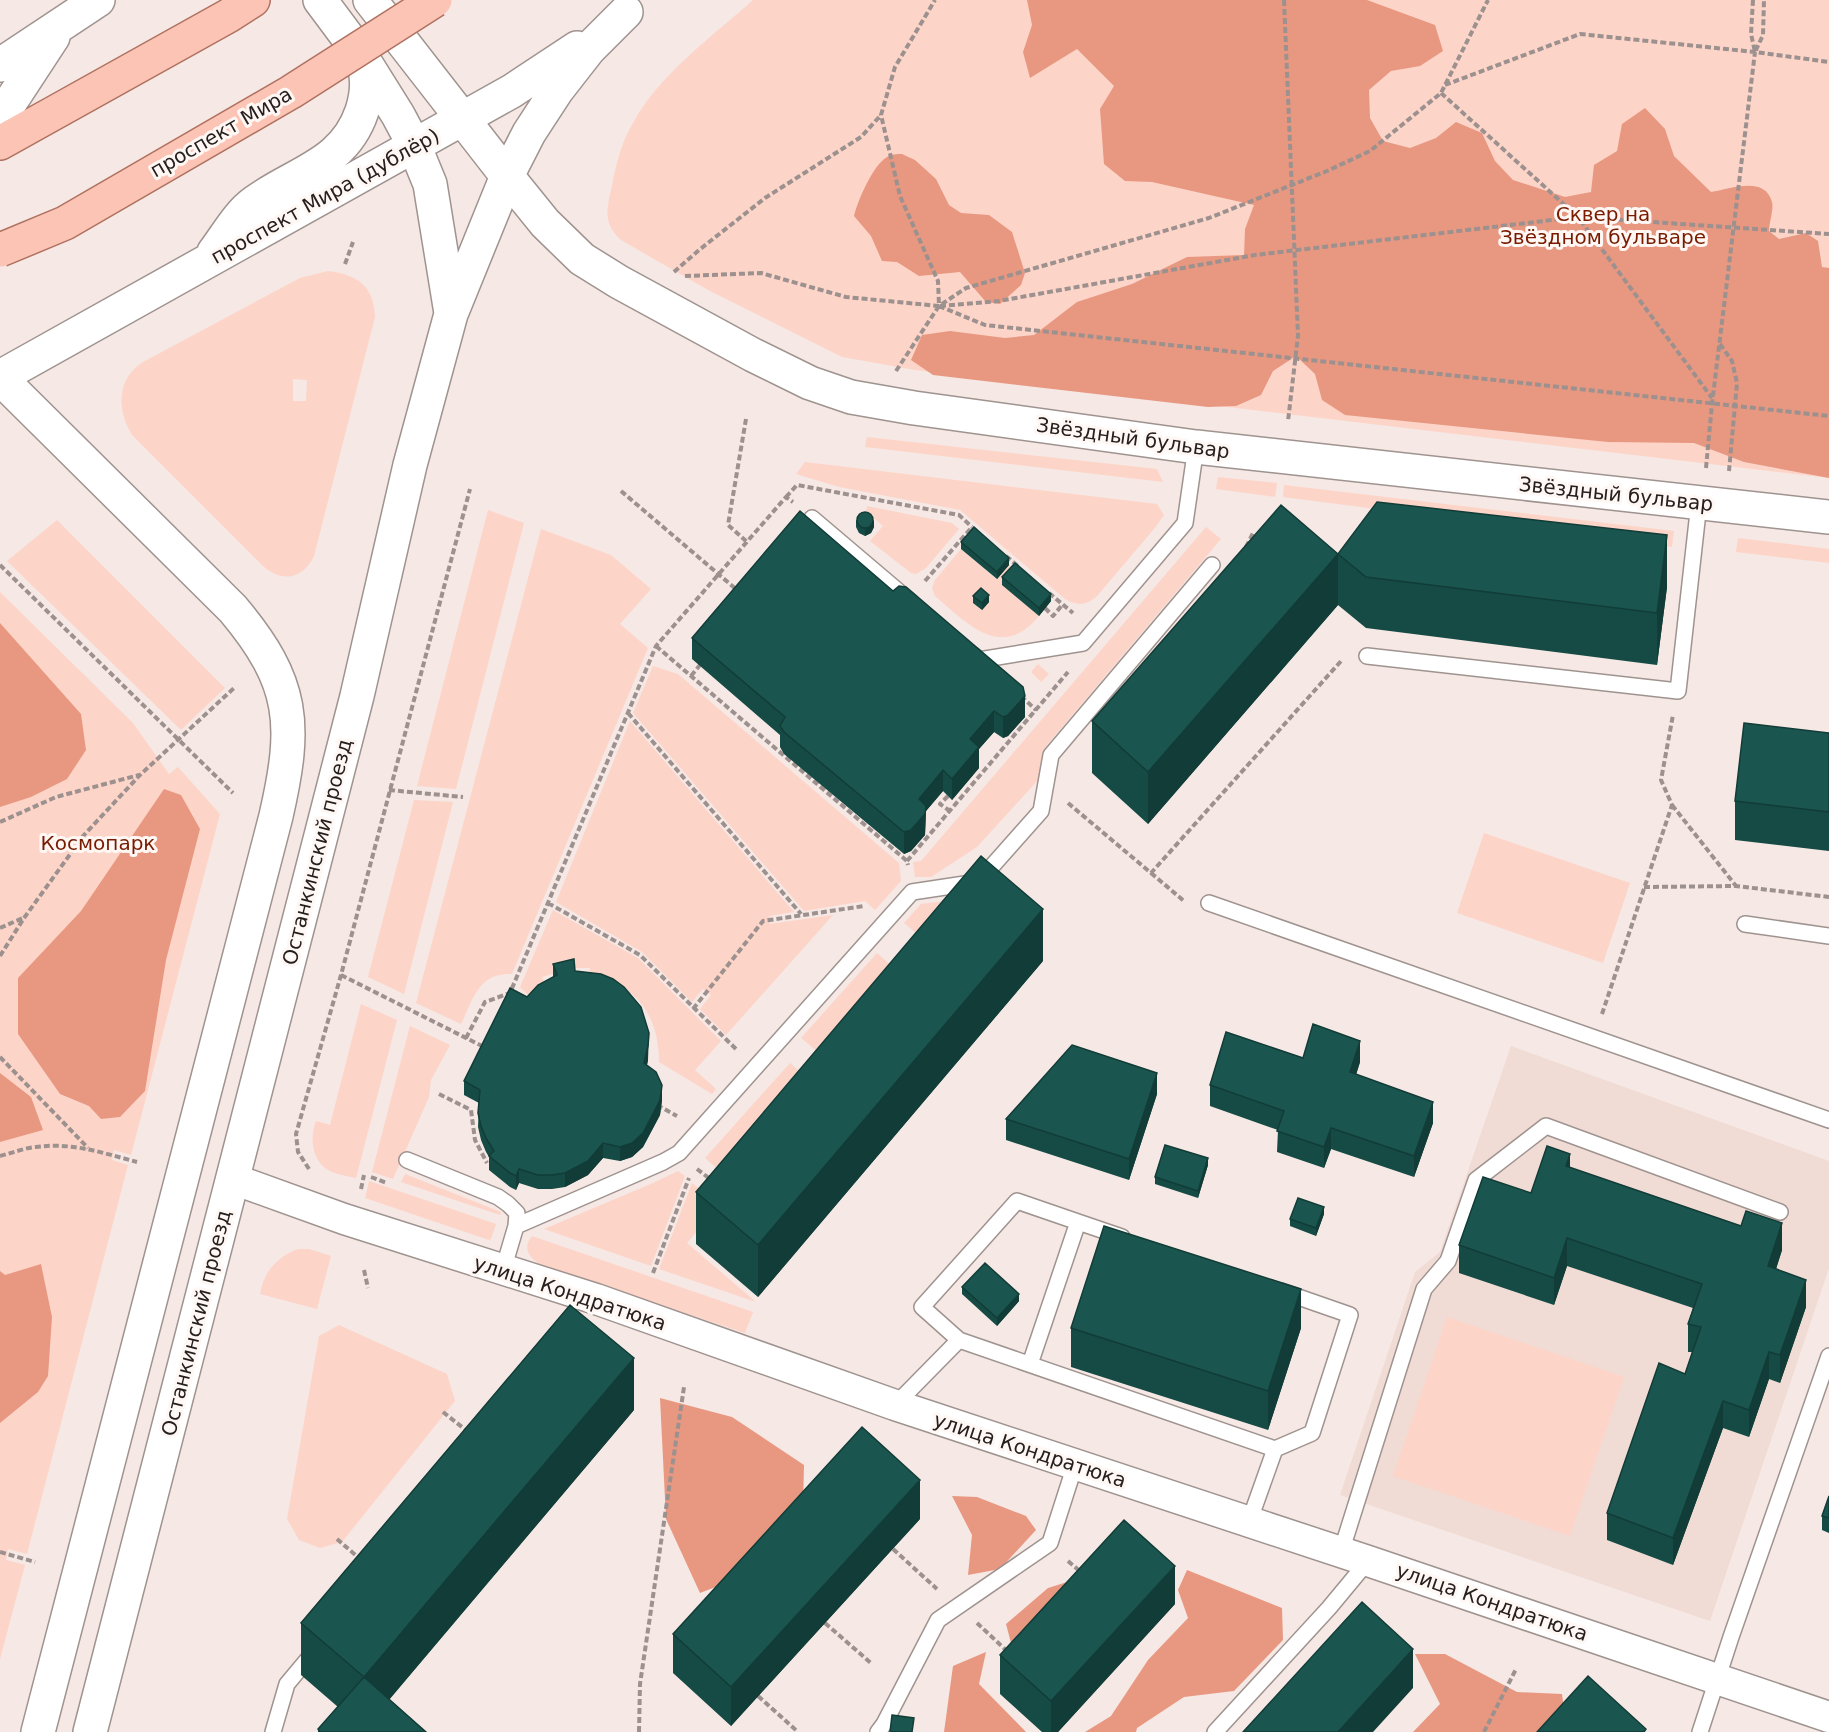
<svg xmlns="http://www.w3.org/2000/svg" width="1829" height="1732" font-family="'DejaVu Sans',sans-serif">
	<rect width="100%" height="100%" fill="#f6e8e4"/>
	<path fill="#f1dbd5" d="M1511,1046L1829,1161V1268L1710,1621L1340,1495L1415,1272L1440,1252Z"/>
	<path fill="#fdd4c8" fill-rule="evenodd" d="M753,0H1829V478L915,370L842,357L708,290L621,240C602,223 607,208 612,186C616,165 621,143 632,125C658,75 712,37 753,0Z
		M328,271C358,275 374,286 375,317L314,556C303,579 282,583 263,566L132,435C117,410 116,379 143,362L300,278ZM293,379L307,380L306,401H293Z
		M867,437L1157,469L1163,482L865,447Z
		M805,462L1157,504L1164,515L1154,529L1097,596C1086,606 1077,606 1065,599L960,510L839,487L796,474Z
		M1218,477L1277,483L1275,497L1216,489Z
		M1284,485L1674,531L1672,547L1283,497Z
		M867,506L952,523L959,529L926,568L916,574L911,573L870,541L883,526L866,511Z
		M488,510L524,523L456,789L417,786Z
		M57,520L225,688L181,730L7,561Z
		M1206,527L1221,539L1047,745L1039,779L977,847L931,877H915L913,862L921,861Z
		M541,529L611,555L651,589L620,624L648,648L512,974C479,972 473,999 461,1024L416,1003Z
		M1738,538L1829,549V563L1736,552Z
		M961,549L996,579L1009,565L1015,570L1003,585L1039,616C1001,662 967,623 935,596L932,588L935,580Z
		M0,592L133,723L169,774L178,767L220,814L131,1155L114,1150L112,1160L128,1165L27,1554L8,1549L6,1560L25,1565L0,1659Z
		M1038,664L1049,674L1041,682L1031,672Z
		M653,666L678,674L899,863L901,881L875,910L865,901L804,911L633,713Z
		M630,721L794,912L769,916L772,919L769,924L833,915L726,1035L700,1009L711,995L703,989L692,1002L642,952L556,902Z
		M414,800L453,802L404,994L368,977Z
		M1484,833L1630,883L1603,963L1457,913Z
		M969,898L936,950L904,923L921,904Z
		M553,910L638,958L721,1041L695,1070L716,1089L712,1094L659,1062C659,1031 649,1002 620,986C611,980 599,978 589,975L590,968H573L542,977L545,983L528,995L520,987Z
		M877,953L909,981L836,1067L801,1038Z
		M361,1004L397,1020L356,1178C348,1176 340,1175 332,1172C312,1164 309,1139 316,1121L330,1125Z
		M410,1026L450,1045L431,1080L429,1097L393,1179L372,1172Z
		M790,1063L819,1088L736,1185L705,1158Z
		M678,1171L685,1176L651,1266L544,1229L653,1183Z
		M405,1174L501,1212L500,1215L401,1182Z
		M369,1181L496,1224L491,1239L489,1240L365,1198Z
		M692,1183L719,1205L687,1243L756,1302L659,1269Z
		M532,1236L753,1312L745,1333L541,1265C529,1258 522,1248 532,1236Z
		M298,1249H309L331,1256L317,1309L260,1294C264,1271 277,1257 298,1249Z
		M1447,1317L1624,1377L1570,1536L1393,1476Z
		M339,1325L447,1374L455,1401L342,1542L320,1548L299,1540L287,1519L319,1336Z"/>
	<path fill="#e89881" d="M1027,0H1367L1435,25L1443,51L1420,66L1391,71L1369,90L1370,118L1383,141L1410,148L1436,138L1456,122L1482,133L1495,161L1513,180L1565,197L1591,192L1594,165L1617,151L1622,124L1645,108L1665,129L1674,156L1711,192C1730,189 1765,175 1772,202C1774,209 1769,223 1769,231L1779,239L1806,233L1818,241L1822,267L1829,268V478L1744,462L1694,443L1608,442L1345,415L1322,400L1315,374L1296,356L1273,371L1261,395L1236,406L1208,407L933,375L911,360L922,335L950,331L1005,338L1034,335L1077,302L1132,284L1187,257L1244,255L1245,229L1254,205L1152,182L1125,181L1104,164L1100,109L1114,86L1077,49L1030,78L1023,52L1032,25Z
		M902,154L915,160L936,179L949,205L961,213L989,215L1012,232L1025,273L1021,285L1000,304L986,302L960,272L919,276L897,262L882,261L871,236L854,216C858,200 873,165 887,157C891,154 897,154 902,154Z
		M0,623L81,714L86,750L67,779L31,797L0,807Z
		M164,789L181,795L200,829L166,960L145,1091L120,1117L101,1119L89,1106L60,1094L18,1034V978L81,911Z
		M0,1073L31,1097L43,1130L0,1142Z
		M41,1264L52,1317L48,1376L38,1392L0,1423V1271L5,1275Z
		M660,1398L732,1417L804,1465L803,1507L731,1581L700,1593L666,1519Z
		M952,1496L977,1497L1026,1516L1036,1530L1000,1569L968,1575L972,1535Z
		M1187,1570L1282,1608L1283,1640L1234,1691L1184,1697L1137,1728L1136,1732H1085L1111,1716L1148,1660L1188,1618L1178,1590Z
		M1080,1578L1031,1642L1011,1643L1006,1624L1048,1588Z
		M986,1652L979,1684L1026,1732H944L953,1666Z
		M1415,1654H1445L1517,1692L1562,1694L1565,1718L1550,1732H1413L1440,1704Z"/>
	<g fill="none" stroke-linecap="round" stroke-linejoin="round">
		<defs>
			<path id="service" d="M812,518L911,602
				M973,655L979,660L1083,643L1185,523L1196,447
				M1367,656L1678,691L1699,503
				M1209,903L1829,1120
				M1745,924L1829,936
				M407,1160L498,1197L508,1204L517,1213L516,1226L503,1270
				M516,1226L663,1162L679,1153L912,892L978,882L1041,811L1051,755L1212,565
				M959,1340L922,1307L1017,1201L1078,1222
				M1030,1364L1078,1222L1122,1237
				M895,1405L959,1340L1275,1449
				M1249,1522L1275,1449L1312,1433L1350,1315L1281,1291
				M1341,1552L1424,1289L1448,1261L1476,1180L1546,1126L1780,1212
				M273,1732L287,1684L313,1653
				M878,1732L884,1724L938,1620L1050,1543L1075,1465
				M1215,1732L1329,1608L1368,1561
				M1700,1732L1731,1637L1829,1356"/>
			<path id="minor" d="M233,1179L344,1219L596,1299L895,1405L1368,1561L1829,1717"/>
			<path id="tertiary" d="M507,176L545,223L582,259L619,282L753,355L810,383L851,397L914,408L1196,447L1829,517"/>
			<path id="secondary" d="M320,0L358,51L398,115L414,145L430,184L451,313
				M370,0L507,176
				M0,65L98,0
				M0,118L53,37
				M214,252C227,235 238,214 255,202C296,172 344,165 362,111C367,95 369,77 362,61
				M0,377L512,91L577,48
				M0,378L233,609C295,683 297,724 276,816L38,1732
				M90,1732L357,696L410,465L451,314L507,176L529,133L557,90L589,49L626,12"/>
			<path id="primary" d="M0,143L228,16L253,0"/>
		</defs>
		<use href="#service" stroke="#9f938f" stroke-width="18"/>
		<use href="#minor" stroke="#9f938f" stroke-width="33"/>
		<use href="#tertiary" stroke="#9f938f" stroke-width="36"/>
		<use href="#secondary" stroke="#9f938f" stroke-width="36"/>
		<use href="#primary" stroke="#af7160" stroke-width="36"/>
		<path stroke="#9c918e" stroke-width="4" stroke-dasharray="6 3" stroke-linecap="butt" d="M1284,0L1298,336L1288,421
			M1753,0L1751,34L1755,52L1763,35L1764,0
			M1445,85L1580,34L1755,52L1829,62
			M1441,93L1578,217L1712,398
			M345,264L353,242
			M674,272L699,250L765,198L861,137L881,115
			M685,276L761,273L846,297L939,306L966,288L1209,218L1327,171L1370,151L1441,93L1488,0
			M939,306L985,325L1829,416
			M940,306L999,301L1255,255L1578,217L1829,234
			M1720,344L1732,361L1737,383L1729,471
			M896,371L939,306L938,281L900,196L881,115L895,67L935,0
			M746,419L728,525L747,542
			M1706,468L1712,404L1755,52
			M621,491L737,590
			M786,497L797,485L959,515L972,527
			M1246,547L1254,531
			M1006,556L1019,567
			M0,565L233,793
			M925,581L972,527L977,532
			M1049,593L1073,613
			M1045,608L1053,616L1063,604
			M656,646L907,861L908,865
			M691,676L700,665
			M1021,696L1036,710
			M628,713L801,914
			M389,790L463,797
			M948,796L940,804L950,811
			M1068,803L1151,873L1342,660
			M1672,805L1736,886
			M0,822L56,797L139,775
			M907,861L1068,672
			M1151,873L1184,901
			M1644,887L1736,886L1829,897
			M548,903L640,955L738,1051
			M0,928L23,918
			M0,956L24,918L84,835L140,775L234,688
			M341,975L484,1047
			M693,1009L763,921L864,906
			M1602,1014L1672,805L1661,780L1673,715
			M466,1038L485,1002L510,993L656,646L786,497L793,502
			M0,1057L88,1148
			M439,1094L471,1110L475,1140L487,1163
			M657,1105L677,1116
			M0,1156C12,1153 24,1148 36,1147C72,1142 103,1153 137,1162
			M309,1169L298,1152L296,1134L341,975L470,489
			M697,1169L710,1179
			M371,1177L387,1183
			M361,1189L364,1175
			M364,1270L368,1288
			M653,1273L689,1178
			M443,1412L467,1431
			M337,1539L360,1559
			M893,1549L937,1589
			M0,1552L35,1562
			M1068,1561L1082,1573
			M825,1623L872,1664
			M977,1623L1009,1653
			M758,1696L798,1732
			M639,1732L640,1684L684,1387
			M1484,1732L1516,1669"/>
		<use href="#service" stroke="#fff" stroke-width="15"/>
		<use href="#minor" stroke="#fff" stroke-width="30"/>
		<use href="#tertiary" stroke="#fff" stroke-width="33"/>
		<use href="#secondary" stroke="#fff" stroke-width="33"/>
		<use href="#primary" stroke="#fcc4b5" stroke-width="33"/>
		<defs>
			<path id="primary-bridge" d="M0,250L65,223L291,92L435,0"/>
		</defs>
		<use href="#primary-bridge" stroke="#af7160" stroke-width="36" stroke-linecap="butt"/>
		<use href="#primary-bridge" stroke="#fcc4b5" stroke-width="33"/>
	</g>
	<path fill="#164a44" d="M856,520L874,527L871,533L865,536L859,533L856,527Z
		M961,542L1009,565L997,579L961,549Z
		M1338,554L1667,587L1657,665L1366,628L1338,605L1148,824L1092,773V721Z
		M1002,577L1051,601L1039,616L1002,585Z
		M973,596L989,602L982,610L973,603Z
		M692,638L1025,717L1008,736L1003,738L994,732L979,749V768L952,800L943,791L926,811L925,835L911,851L904,854L784,754L780,747V735L692,659Z
		M1829,733V851L1735,840V801Z
		M1043,961L758,1297L696,1244V1192Z
		M553,964L575,971L648,1060L647,1065L662,1100L660,1115L643,1147L632,1157L620,1161L603,1158L588,1175L565,1187L552,1189H538L519,1183L516,1190L510,1187L489,1170V1157L486,1152L481,1140L478,1127L479,1103L464,1095V1081L527,997L553,977Z
		M1303,1058L1360,1062L1356,1075L1433,1123L1414,1177L1331,1149L1324,1168L1277,1152L1278,1130L1210,1106V1085Z
		M1157,1094L1129,1180L1006,1140V1119Z
		M1208,1165L1198,1198L1155,1184V1177Z
		M1570,1168L1782,1250L1776,1269L1806,1307L1780,1383L1769,1379L1749,1437L1723,1428L1673,1565L1607,1540V1513L1685,1374L1692,1352H1688V1324L1693,1308L1567,1266L1554,1305L1459,1273V1245L1531,1193Z
		M1324,1214L1316,1236L1290,1226V1219Z
		M962,1287L1019,1301L997,1326L962,1294Z
		M1071,1328H1301L1268,1430L1071,1367Z
		M634,1410L389,1700L426,1732H318V1729L338,1707L301,1675V1623Z
		M1829,1496V1533L1822,1530V1516Z
		M920,1519L731,1726L673,1673V1634Z
		M1175,1604L1058,1732H1042L1000,1694V1655Z"/>
	<path fill="#123c37" d="M874,520V527L871,533L865,536V529Z
		M1667,535V587L1657,665V613Z
		M1338,554V605L1148,824V772Z
		M1009,558V565L997,579V572Z
		M1051,594V601L1039,616V608Z
		M989,595V602L982,610V603Z
		M1025,696V717L1008,736L1003,738V717Z
		M994,711V732L979,749V768L952,800V779L970,739Z
		M943,770V791L926,811L925,835L911,851L904,854V832L919,799Z
		M1043,909V961L758,1297V1245Z
		M649,1033L648,1060L644,1078V1063Z
		M1360,1041V1062L1350,1093V1072Z
		M1157,1073V1094L1129,1180V1159Z
		M662,1085V1100L660,1115L643,1147L632,1157L620,1161V1147Z
		M1433,1102V1123L1414,1177V1156Z
		M1331,1128V1149L1324,1168V1147Z
		M603,1143V1158L588,1175L565,1187V1173Z
		M1570,1154V1181L1566,1166Z
		M1208,1158V1165L1198,1198V1191Z
		M519,1169V1183L516,1190V1176Z
		M1324,1207V1214L1316,1236V1228Z
		M1782,1223V1250L1768,1294V1266Z
		M1567,1238V1266L1554,1305V1278Z
		M1806,1280V1307L1780,1383V1355Z
		M1301,1289V1328L1268,1430V1391Z
		M1019,1294V1301L997,1326V1318Z
		M1769,1352V1379L1749,1437V1410Z
		M634,1358V1410L364,1729V1677Z
		M1723,1401V1428L1673,1565V1538Z
		M920,1480V1519L731,1726V1687Z
		M1175,1566V1604L1058,1732H1051V1701Z
		M1413,1649V1688L1373,1732H1338Z"/>
	<path fill="#1a564f" stroke="#123c37" stroke-width="1.5" d="M1377,502L1667,535L1657,613L1366,577L1338,554L1148,772L1092,721L1281,505L1338,554Z
		M800,511L893,591L899,586L906,587L1023,687L1025,696L1008,715L1003,717L994,711L970,739L979,747L952,779L943,770L919,799L926,806L925,814L911,830L904,832L784,732L780,726L785,717L692,638Z
		M857 520a8 8 0 1 1 16 0a8 8 0 1 1-16 0Z
		M974,527L1009,558L997,572L961,542Z
		M1015,563L1051,594L1039,608L1002,577Z
		M981,588L989,595L982,603L973,596Z
		M1744,723L1829,733V812L1735,801Z
		M981,856L1043,909L758,1245L696,1192Z
		M574,959L575,971L601,974L613,979L624,987L641,1007L649,1033L648,1046L644,1063L656,1072L662,1085L660,1100L643,1133L632,1143L620,1147L603,1143L588,1161L565,1173L552,1175H538L519,1169L516,1176L510,1173L489,1156L494,1151L486,1138L481,1126L478,1113L480,1090L464,1081L510,988L527,997L538,985L557,975L553,964Z
		M1313,1024L1360,1041L1350,1072L1433,1102L1414,1156L1331,1128L1324,1147L1277,1131L1284,1111L1210,1085L1226,1032L1303,1058Z
		M1072,1045L1157,1073L1129,1159L1006,1119Z
		M1165,1145L1208,1158L1198,1191L1155,1177Z
		M1547,1146L1570,1154L1566,1166L1741,1226L1746,1211L1782,1223L1768,1266L1806,1280L1780,1355L1769,1352L1749,1410L1723,1401L1673,1538L1607,1513L1659,1363L1685,1374L1701,1327L1688,1324L1702,1284L1567,1238L1554,1278L1459,1245L1483,1177L1531,1193Z
		M1298,1198L1324,1207L1316,1228L1290,1219Z
		M1104,1226L1301,1289L1268,1391L1071,1328Z
		M985,1263L1019,1294L997,1318L962,1287Z
		M570,1305L634,1358L364,1677L301,1623Z
		M862,1427L920,1480L731,1687L673,1634Z
		M1829,1496V1518L1822,1516Z
		M1124,1520L1175,1566L1051,1701L1000,1655Z
		M1362,1602L1413,1649L1338,1732H1243Z
		M1588,1676L1646,1729L1644,1732H1537Z
		M364,1677L426,1732H320L318,1729Z
		M892,1715L914,1718L912,1732H890Z"/>
	<g text-anchor="middle" stroke-width="6" stroke-linejoin="round" paint-order="stroke">
		<g font-size="20" fill="#25201e" stroke="#fff7f4">
			<text transform="translate(221 132) rotate(-30)" y="7">проспект Мира</text>
			<text transform="translate(325 196) rotate(-29)" y="7">проспект Мира (дублёр)</text>
			<text transform="translate(1133 438) rotate(8)" y="7">Звёздный бульвар</text>
			<text transform="translate(1616 494) rotate(6)" y="7">Звёздный бульвар</text>
			<text transform="translate(317 852) rotate(-76)" y="7">Останкинский проезд</text>
			<text transform="translate(570 1293) rotate(18)" y="7">улица Кондратюка</text>
			<text transform="translate(196 1323) rotate(-76)" y="7">Останкинский проезд</text>
			<text transform="translate(1030 1450) rotate(18)" y="7">улица Кондратюка</text>
			<text transform="translate(1492 1602) rotate(19)" y="7">улица Кондратюка</text>
		</g>
		<g font-size="20" fill="#781b00" stroke="#fff7f4">
			<text x="1603" y="221">Сквер на<tspan x="1603" dy="23">Звёздном бульваре</tspan></text>
			<text x="98" y="850">Космопарк</text>
		</g>
	</g>
</svg>
